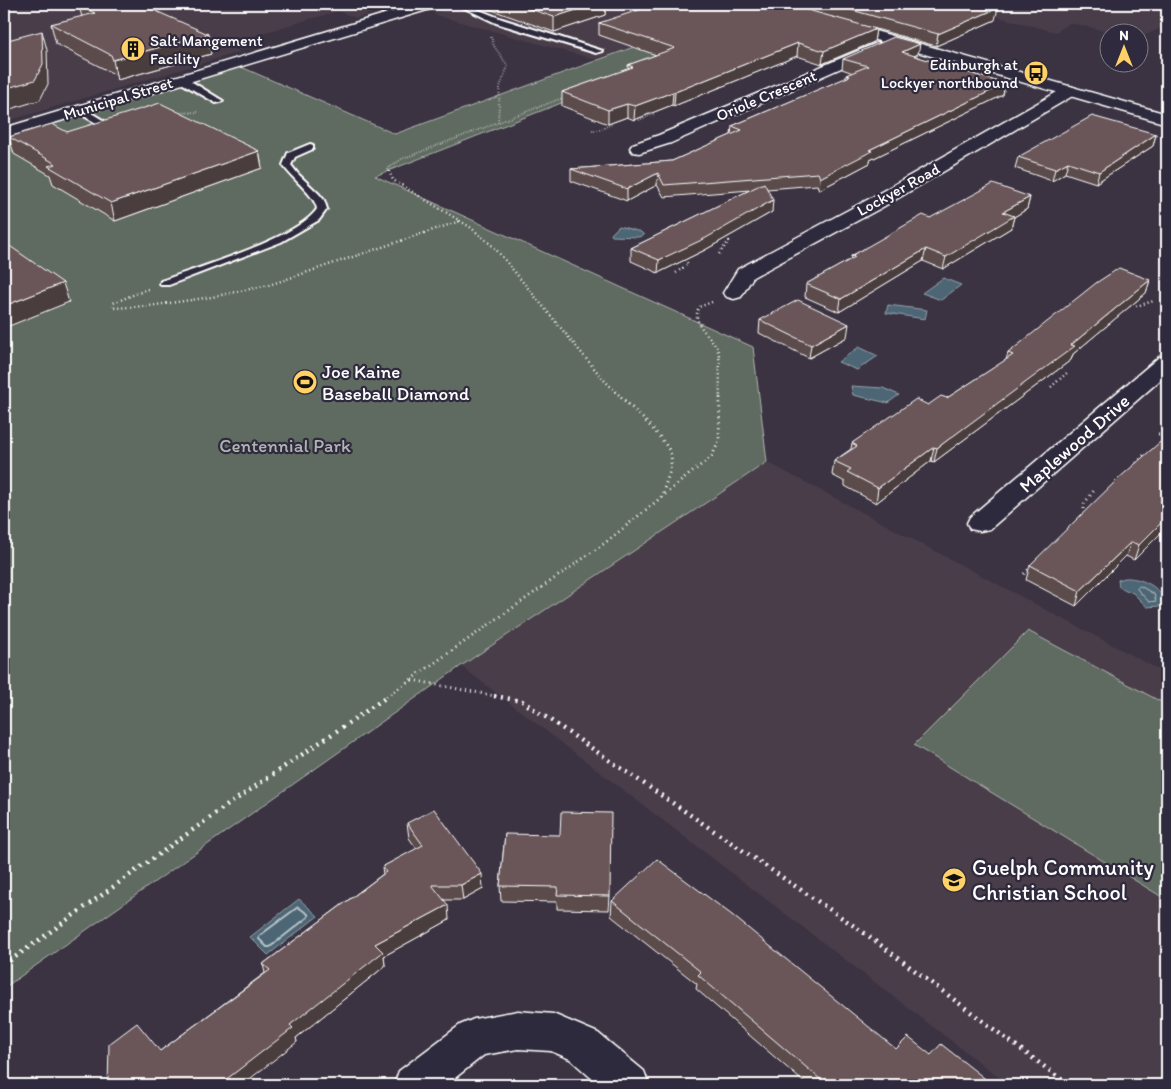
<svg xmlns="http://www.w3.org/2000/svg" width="1171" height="1089" font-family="Itim,sans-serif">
	<rect width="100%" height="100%" fill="#3b3342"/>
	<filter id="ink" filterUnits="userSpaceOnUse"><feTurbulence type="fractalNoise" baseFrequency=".02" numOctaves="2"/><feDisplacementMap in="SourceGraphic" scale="10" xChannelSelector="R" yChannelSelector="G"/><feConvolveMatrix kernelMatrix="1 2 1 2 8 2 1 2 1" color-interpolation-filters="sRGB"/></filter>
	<g filter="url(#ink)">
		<path fill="#493e49" d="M4,4H402L356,18L338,11L225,44L240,52L4,122Z
			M467,4H726L741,8L597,60L432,14Z
			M1014,4H1167V25L1139,38L1138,32H1110L1070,23L1056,32L990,15Z
			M767,462L1167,674V1085H1009L461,666Z"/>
		<path fill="#5f6b60" stroke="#afb5b0" d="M741,8L778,18L375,176L753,347L767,462L461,666L4,988V131L239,66L395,134Z
			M1028,631L1167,705V900L914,745Z"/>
		<path fill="#4d6674" stroke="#94a3ac" d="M619,226L641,232L644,235L639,237L612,236L611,234Z
			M943,278L961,285L941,300L922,293Z
			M888,305L927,310L925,319L886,313Z
			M859,347L878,356L857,370L838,362Z
			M851,386L883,388L899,395L888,403L853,395Z
			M1125,578C1139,577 1163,587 1164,603L1160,606L1147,607L1133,593L1119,587L1118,580Z
			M299,899L318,916L268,955L250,937Z"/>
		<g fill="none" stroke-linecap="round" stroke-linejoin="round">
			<path stroke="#b8c2c7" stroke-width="1" d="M1140,586L1154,594L1156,601L1149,602L1137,589Z"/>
			<path stroke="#b8c2c7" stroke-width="2" d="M298,907L308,914V917L270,947H267L259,939V936Z"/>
			<defs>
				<path id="service" d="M362,4H371L400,15L394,16Z
					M456,4H464L502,19L603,51L596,53L496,23Z
					M178,77H184L223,101L216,103L178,81Z
					M77,108H83L119,130L112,132L77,112Z
					M310,144L313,145V149L295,157L291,165L298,174L319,194L324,200L327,209L319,220L281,242L169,285H161L160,283L161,281C197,268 298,238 317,209C316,196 291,178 283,165L288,153Z"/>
				<path id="minor" d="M418,4H439L437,7L4,138V128Z
					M784,4H803C798,10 785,14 777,12L775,9Z
					M877,43L882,44L884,47L882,50L671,143L639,153L633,152L630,148L633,144L659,135Z
					M1070,86L1076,88L1078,91L1076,94L881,208L753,277L741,297L734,299L727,297L723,293L738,269L867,200L1064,88Z
					M1167,355V374L990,529L980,531L970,529L967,523L970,517L1159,357Z
					M518,1011L553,1014L598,1033L644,1071L649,1085H599L570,1059L551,1051L518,1049L484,1055L446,1085H394L399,1071L460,1025L474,1019Z"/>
				<path id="secondary" d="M759,4H780L1167,114V124L761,7Z"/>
			</defs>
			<use href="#service" stroke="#fff" stroke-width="4"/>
			<use href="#minor" stroke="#fff" stroke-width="3"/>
			<use href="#secondary" stroke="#fff" stroke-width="3"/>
			<path stroke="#fff" stroke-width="2" stroke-dasharray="0.5 2" stroke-linecap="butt" d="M491,37L494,46L508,66L500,87L498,122
				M180,113L198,112
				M639,120L654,114
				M592,130H599L612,124
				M389,172L388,168L402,159L565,97"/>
			<path stroke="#fff" stroke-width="2.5" stroke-dasharray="1 3" stroke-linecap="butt" d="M389,171L393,180L470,227L494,247L603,379L623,399
				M719,254L729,241L727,240
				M676,273L688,264L686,261
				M148,289L113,303V308L149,306L212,297L269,285L460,221
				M712,302L699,307C690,325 713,336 718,351C721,361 719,387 720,399
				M1136,306L1154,301
				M1051,387L1068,372"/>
			<path stroke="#fff" stroke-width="3" stroke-dasharray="1 4" stroke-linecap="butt" d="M621,397C632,408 668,441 671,455C673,467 665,485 661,497
				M1158,434L1167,433
				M1133,467L1144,455
				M1088,512L1084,509V504L1095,489
				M1024,574L1032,566
				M412,680L500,697
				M386,697L605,543L712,456L719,441L720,397"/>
			<path stroke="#fff" stroke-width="4.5" stroke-dasharray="2 5" stroke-linecap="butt" d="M494,696L522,701L863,932L1069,1085
				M4,965L222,809L388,696"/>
			<use href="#service" fill="#2f2a3d" fill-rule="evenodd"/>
			<use href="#minor" fill="#2f2a3d" fill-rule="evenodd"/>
			<use href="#secondary" fill="#2f2a3d" fill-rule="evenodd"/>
		</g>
		<path fill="#5b4b4c" stroke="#fff" d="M475,4H606L605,15L554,32Z
			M802,4H981L995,20L936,46L876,29L874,42L822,64L797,56L674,106L672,105L634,120L627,117L608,124L562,106V92L628,69V65L656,55L599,35V23L801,8Z
			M79,6L211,54L117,80L116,75L56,44L51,24L82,17Z
			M918,54L914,56L1005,84L1003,95L870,160V163L819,190L817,185L767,189L772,212L705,250L658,273L631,261V248L750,190L664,197L657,185L627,201L571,181V169L672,161L731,135L732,126L846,78V75L853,73L842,69L843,59Z
			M67,132L259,151L262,168L115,221L53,184L50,175L14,154L9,137Z
			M1156,134L1153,146L1096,183L1065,173L1052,181L1015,168L1018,157Z
			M1030,197L1027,209L1014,217L1011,228L943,269L923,261L839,312L805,297L806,284L850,260L851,256L930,218Z
			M1150,280L1146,293L1073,354L1071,360L934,462L931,461L876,503L845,486V482L832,475L834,461L851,449L852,443L928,405L947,398L1006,360L1008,353Z
			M760,320L847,337L809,358L759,333Z
			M1164,524L1160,534L1134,560L1126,556L1076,606L1026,580L1030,565Z
			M407,823L483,889L463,900H443L449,920L384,956L385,966L296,1038L297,1042L160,1051L265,973L263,964L383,874L382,867L417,849L409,838Z
			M505,834L610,896L609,910L557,909V902L501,901L500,886Z
			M612,901L896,1049L931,1055L993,1085H807L696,989L697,984L611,916Z"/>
		<path fill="#4a3d3e" stroke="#fff" d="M595,4H606L605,15L554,32V17Z
			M998,8L995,20L936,46L938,34Z
			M876,29L874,42L822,64L824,51Z
			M42,31L47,50L48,84L40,100L4,111V89Z
			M208,34L211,54L117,80L113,60Z
			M798,43L797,56L674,106L675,92Z
			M920,44L918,54L900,63L902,52Z
			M1005,84L1003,95L870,160V163L819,190L820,178L869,150Z
			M673,92L672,105L634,120L635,106Z
			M627,104V117L608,124V110Z
			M1156,134L1153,146L1096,183L1099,172Z
			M259,151L262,168L115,221L111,203Z
			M1068,162L1065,173L1052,181L1055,169Z
			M658,173L657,185L627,201V189Z
			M1030,197L1027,209L1014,217L1011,228L943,269L946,257L1003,212Z
			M773,200L772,212L705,250L658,273L659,260Z
			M926,249L923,261L839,312L841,299Z
			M1150,280L1146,293L1073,354L1071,360L934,462L937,448L1071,345Z
			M63,283L69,302L4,328V306Z
			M849,324L847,337L809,358L811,345Z
			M934,447L931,461L876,503L878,488Z
			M1167,511V521L1164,524L1160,534L1134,560L1139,545L1161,517Z
			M1131,542L1126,556L1076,606L1080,591Z
			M482,874L483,889L463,900L461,885Z
			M448,905L449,920L384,956L385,966L296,1038L297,1042L242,1085H219L290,1025L375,944Z"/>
		<path fill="#6a5758" stroke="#fff" d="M88,4H140L208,34L113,60L111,55L51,24L95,13L79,6Z
			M515,4H595L554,17Z
			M657,4H786L876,29L824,51L798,43L675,92H673L635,106L627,104L608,110L562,92L633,67L628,65L675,48L599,23Z
			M830,4H981L998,8L938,34Z
			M42,31L43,64L35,80L4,89V41Z
			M894,37L920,44L902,52L1005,84L869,150L872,151L820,178L818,173L664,185L658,173L627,189L571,169L672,161L742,130L732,126L850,76L846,75L868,66L843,59Z
			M160,103L259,151L111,203L48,166L56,164L9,137L52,124L67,132Z
			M1092,116L1156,134L1099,172L1068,162L1055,169L1018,157Z
			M764,183L773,200L706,238L659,260L631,248Z
			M993,184L1030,197L1003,212L1014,216L946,257L926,249L841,299L806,284L855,257L851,256L923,215L930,218Z
			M4,242L63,283L4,306Z
			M1119,268L1150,280L1071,345L1075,346L937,448L934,447L878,488L847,472L851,469L834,461L857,446L852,443L916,399L928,405L941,396L947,398L1013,355L1008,353L1096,283Z
			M798,300L849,324L811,345L760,320Z
			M1167,436V511L1161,517L1165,519L1139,545L1131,542L1080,591L1030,565L1118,479Z
			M434,809L482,874L461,885H432L448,905L375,944L383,952L290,1025L293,1028L219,1085H108L109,1044L137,1023L160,1051L270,970L263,964L386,872L382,867L423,845L407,823Z
			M561,812L611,813L610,896L557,895L558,887L500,886L505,834L560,835Z
			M657,859L732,915L896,1049L908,1037L931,1055L941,1044L993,1085H827L698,975L701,972L612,901Z"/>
	</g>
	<defs>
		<symbol id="building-disc" viewBox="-11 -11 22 22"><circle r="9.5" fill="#ffd166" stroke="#2f2a3d"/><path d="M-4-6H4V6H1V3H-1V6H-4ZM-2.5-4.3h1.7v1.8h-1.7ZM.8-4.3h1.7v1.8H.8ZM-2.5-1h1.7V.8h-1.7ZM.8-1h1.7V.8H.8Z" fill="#111"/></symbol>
		<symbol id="bus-disc" viewBox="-11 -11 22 22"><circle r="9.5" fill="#ffd166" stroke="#2f2a3d"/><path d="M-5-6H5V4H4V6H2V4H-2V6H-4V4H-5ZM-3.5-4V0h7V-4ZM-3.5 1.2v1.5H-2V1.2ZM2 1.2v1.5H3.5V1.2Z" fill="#111"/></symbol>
		<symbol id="stadium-disc" viewBox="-11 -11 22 22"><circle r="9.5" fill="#ffd166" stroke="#2f2a3d"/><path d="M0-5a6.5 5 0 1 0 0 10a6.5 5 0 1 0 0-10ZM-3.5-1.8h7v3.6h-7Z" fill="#111"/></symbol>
		<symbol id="school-disc" viewBox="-11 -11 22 22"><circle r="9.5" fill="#ffd166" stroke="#2f2a3d"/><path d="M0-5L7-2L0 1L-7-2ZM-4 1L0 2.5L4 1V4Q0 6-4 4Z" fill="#111"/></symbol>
	</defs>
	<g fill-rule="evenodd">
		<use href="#building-disc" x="119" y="35" width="28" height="28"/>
		<use href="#bus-disc" x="1022" y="59" width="28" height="28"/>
		<use href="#stadium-disc" x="291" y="368" width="28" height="28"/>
		<use href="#school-disc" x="940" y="866" width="28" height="28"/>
	</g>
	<g text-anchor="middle" stroke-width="4.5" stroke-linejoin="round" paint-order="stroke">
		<g font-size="16" fill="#fff" stroke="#2f2a3d" text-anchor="start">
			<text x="150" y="46">Salt Mangement<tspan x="150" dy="18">Facility</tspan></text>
			<text x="1018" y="70" text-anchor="end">Edinburgh at<tspan x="1018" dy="18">Lockyer northbound</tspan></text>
		</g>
		<g font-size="16" fill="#fff" stroke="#2f2a3d">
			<text transform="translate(766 95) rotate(-23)" y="6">Oriole Crescent</text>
			<text transform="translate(118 98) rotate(-17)" y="6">Municipal Street</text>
			<text transform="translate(898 189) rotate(-29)" y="6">Lockyer Road</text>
		</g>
		<g font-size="19" fill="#fff" stroke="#2f2a3d" text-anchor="start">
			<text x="322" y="378">Joe Kaine<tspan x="322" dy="22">Baseball Diamond</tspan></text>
		</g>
		<g font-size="19" fill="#fff" stroke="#2f2a3d">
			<text transform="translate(1074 443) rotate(-41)" y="7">Maplewood Drive</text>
		</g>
		<g font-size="19" fill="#afb5b0" stroke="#2f2a3d">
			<text x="285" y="452">Centennial Park</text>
		</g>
		<g font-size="22" fill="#fff" stroke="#2f2a3d" text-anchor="start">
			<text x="972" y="875">Guelph Community<tspan x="972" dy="25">Christian School</tspan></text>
		</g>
	</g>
	<rect width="1171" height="1089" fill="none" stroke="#2f2a3d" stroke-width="20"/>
	<rect x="10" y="10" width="1151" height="1069" fill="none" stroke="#fff" stroke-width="2" filter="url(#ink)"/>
	<g transform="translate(1124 48)"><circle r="24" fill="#2f2a3d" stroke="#827f8b"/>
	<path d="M0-4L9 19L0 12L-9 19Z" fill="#ffd166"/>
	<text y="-8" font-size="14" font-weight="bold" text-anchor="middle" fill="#ffffff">N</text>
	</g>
</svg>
